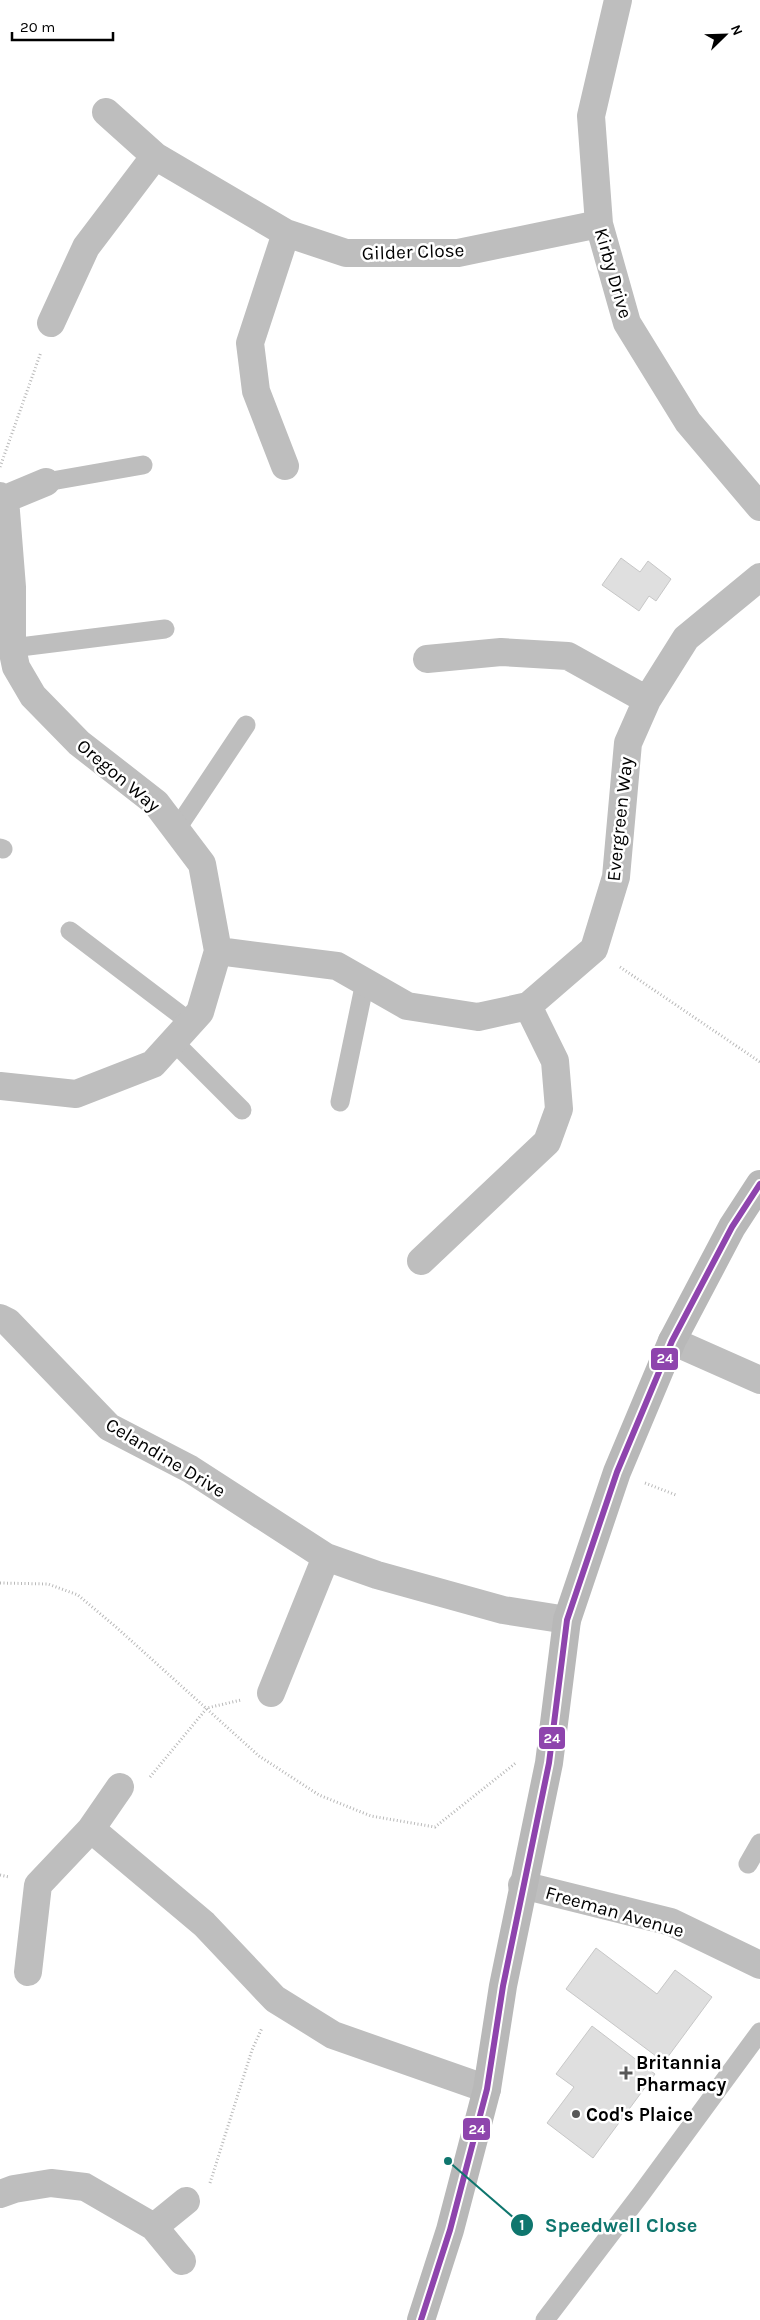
<svg xmlns="http://www.w3.org/2000/svg" width="760" height="2320" font-family="Karla,sans-serif">
	<rect width="100%" height="100%" fill="#fff"/>
	<path fill="#dfdfdf" stroke="#c7c7c7" d="M621,558L640,572L648,561L671,579L656,601L649,596L639,611L602,585Z
		M596,1948L657,1994L675,1970L712,1997L664,2062L566,1989Z
		M592,2026L655,2074L593,2158L547,2123L574,2087L556,2074Z"/>
	<g fill="none" stroke-linecap="round" stroke-linejoin="round">
		<path stroke="#b9b9b9" stroke-width="3" stroke-dasharray="1 2.5" stroke-linecap="butt" d="M0,467L41,352
			M620,967L760,1062
			M645,1483L676,1495
			M0,1583L48,1584L78,1595L116,1627L259,1756L319,1795L371,1816L435,1827L517,1762
			M150,1777L207,1708L241,1700
			M0,1875L9,1877
			M210,2183L252,2050L262,2028"/>
		<path stroke="#bebebe" stroke-width="19" d="M46,482L143,465
			M12,648L165,629
			M176,830L246,725
			M0,848L3,849
			M70,931L190,1022
			M173,1041L242,1110
			M340,1102L365,982
			M748,1864L760,1843
			M545,2320L641,2194L760,2032"/>
		<path stroke="#bebebe" stroke-width="28" d="M618,0L591,116L599,224L627,323L688,422L760,507
			M106,112L155,156L286,233L346,253H458L599,224
			M51,323L86,247L155,156
			M285,466L256,391L250,343L286,233
			M0,496L5,499L12,587V648L16,667L33,696L79,743L156,803L202,864L218,951L200,1012L153,1064L76,1094L0,1086
			M5,499L46,482
			M427,659L501,652L568,656L647,700
			M218,951L337,966L407,1006L478,1017L528,1006L594,949L616,877L628,743L647,700L686,638L760,577
			M421,1261L547,1142L559,1109L555,1061L528,1006
			M0,1318L8,1322L109,1427L190,1469L326,1557L377,1575L503,1610L567,1620
			M672,1341L760,1380
			M271,1693L326,1557
			M91,1829L204,1924L275,1999L333,2035L487,2089
			M522,1885L671,1922L760,1965
			M28,1972L38,1885L91,1829L120,1787
			M0,2194L14,2189L51,2183L85,2187L154,2227L182,2261
			M154,2227L186,2201"/>
		<path stroke="#b8b8b8" stroke-width="28" d="M421,2320L450,2230L487,2089L503,1986L549,1763L567,1620L617,1472L672,1341L732,1227L760,1184"/>
		<defs>
			<path id="bus-1" d="M421,2320L450,2230L487,2089L503,1986L549,1763L567,1620L617,1472L672,1341L732,1227L760,1184"/>
		</defs>
		<use href="#bus-1" stroke="#fff" stroke-width="10"/>
		<use href="#bus-1" stroke="#8e44ad" stroke-width="6"/>
	</g>
	<g fill="#595959" stroke="#fff" stroke-width="2">
		<path d="M623.5 2065.5h5v5h5v5h-5v5h-5v-5h-5v-5h5z"/>
		<circle cx="576" cy="2114" r="5"/>
	</g>
	<g text-anchor="middle" stroke-width="5" stroke-linejoin="round" paint-order="stroke">
		<g font-size="19" fill="#000" stroke="#fff">
			<text transform="translate(413 251) rotate(-2)" y="7">Gilder Close</text>
			<text transform="translate(614 273) rotate(74)" y="7">Kirby Drive</text>
			<text transform="translate(119 775) rotate(40)" y="7">Oregon Way</text>
			<text transform="translate(619 819) rotate(-84)" y="7">Evergreen Way</text>
			<text transform="translate(166 1457) rotate(31)" y="7">Celandine Drive</text>
			<text transform="translate(615 1911) rotate(16)" y="7">Freeman Avenue</text>
		</g>
		<g font-size="19" font-weight="bold" fill="#000" stroke="#fff" text-anchor="start">
			<text x="636" y="2069">Britannia<tspan x="636" dy="22">Pharmacy</tspan></text>
			<text x="586" y="2121">Cod's Plaice</text>
		</g>
	</g>
	<path fill="none" stroke="#0f766e" stroke-width="2" d="M448 2161L522 2225"/>
	<g fill="#0f766e" stroke="#fff" stroke-width="2">
		<circle cx="448" cy="2161" r="5"/>
		<circle cx="522" cy="2225" r="12"/>
	</g>
	<g font-size="15" text-anchor="middle" font-weight="bold" fill="#fff">
		<text x="522" y="2230">1</text>
	</g>
	<g font-size="20" text-anchor="middle" font-weight="bold" fill="#0f766e" stroke="#fff" stroke-width="5" stroke-linejoin="round" paint-order="stroke">
		<text x="621" y="2232">Speedwell Close</text>
	</g>
	<g stroke="#fff" stroke-width="2">
		<rect x="650" y="1347" width="29" height="24" rx="5" fill="#8e44ad"/>
		<rect x="538" y="1726" width="28" height="24" rx="5" fill="#8e44ad"/>
		<rect x="462" y="2117" width="29" height="24" rx="5" fill="#8e44ad"/>
	</g>
	<g font-size="14" text-anchor="middle" font-weight="bold" fill="#fff">
		<text x="665" y="1363">24</text>
		<text x="552" y="1743">24</text>
		<text x="477" y="2134">24</text>
	</g>
	<g transform="translate(725 35) rotate(67)" stroke="#ffffff" stroke-width="4" paint-order="stroke">
	<path d="M0-4L9 19L0 12L-9 19Z" fill="#000000"/>
	<text y="-8" font-size="14" font-weight="bold" text-anchor="middle" fill="#000000">N</text>
	</g>
	<path d="M12 32v8h101v-8" fill="none" stroke="#000000" stroke-width="2.5"/>
	<text x="20" y="32" font-size="15" fill="#000000" stroke="#ffffff" stroke-width="4" paint-order="stroke">20 m</text>
</svg>
